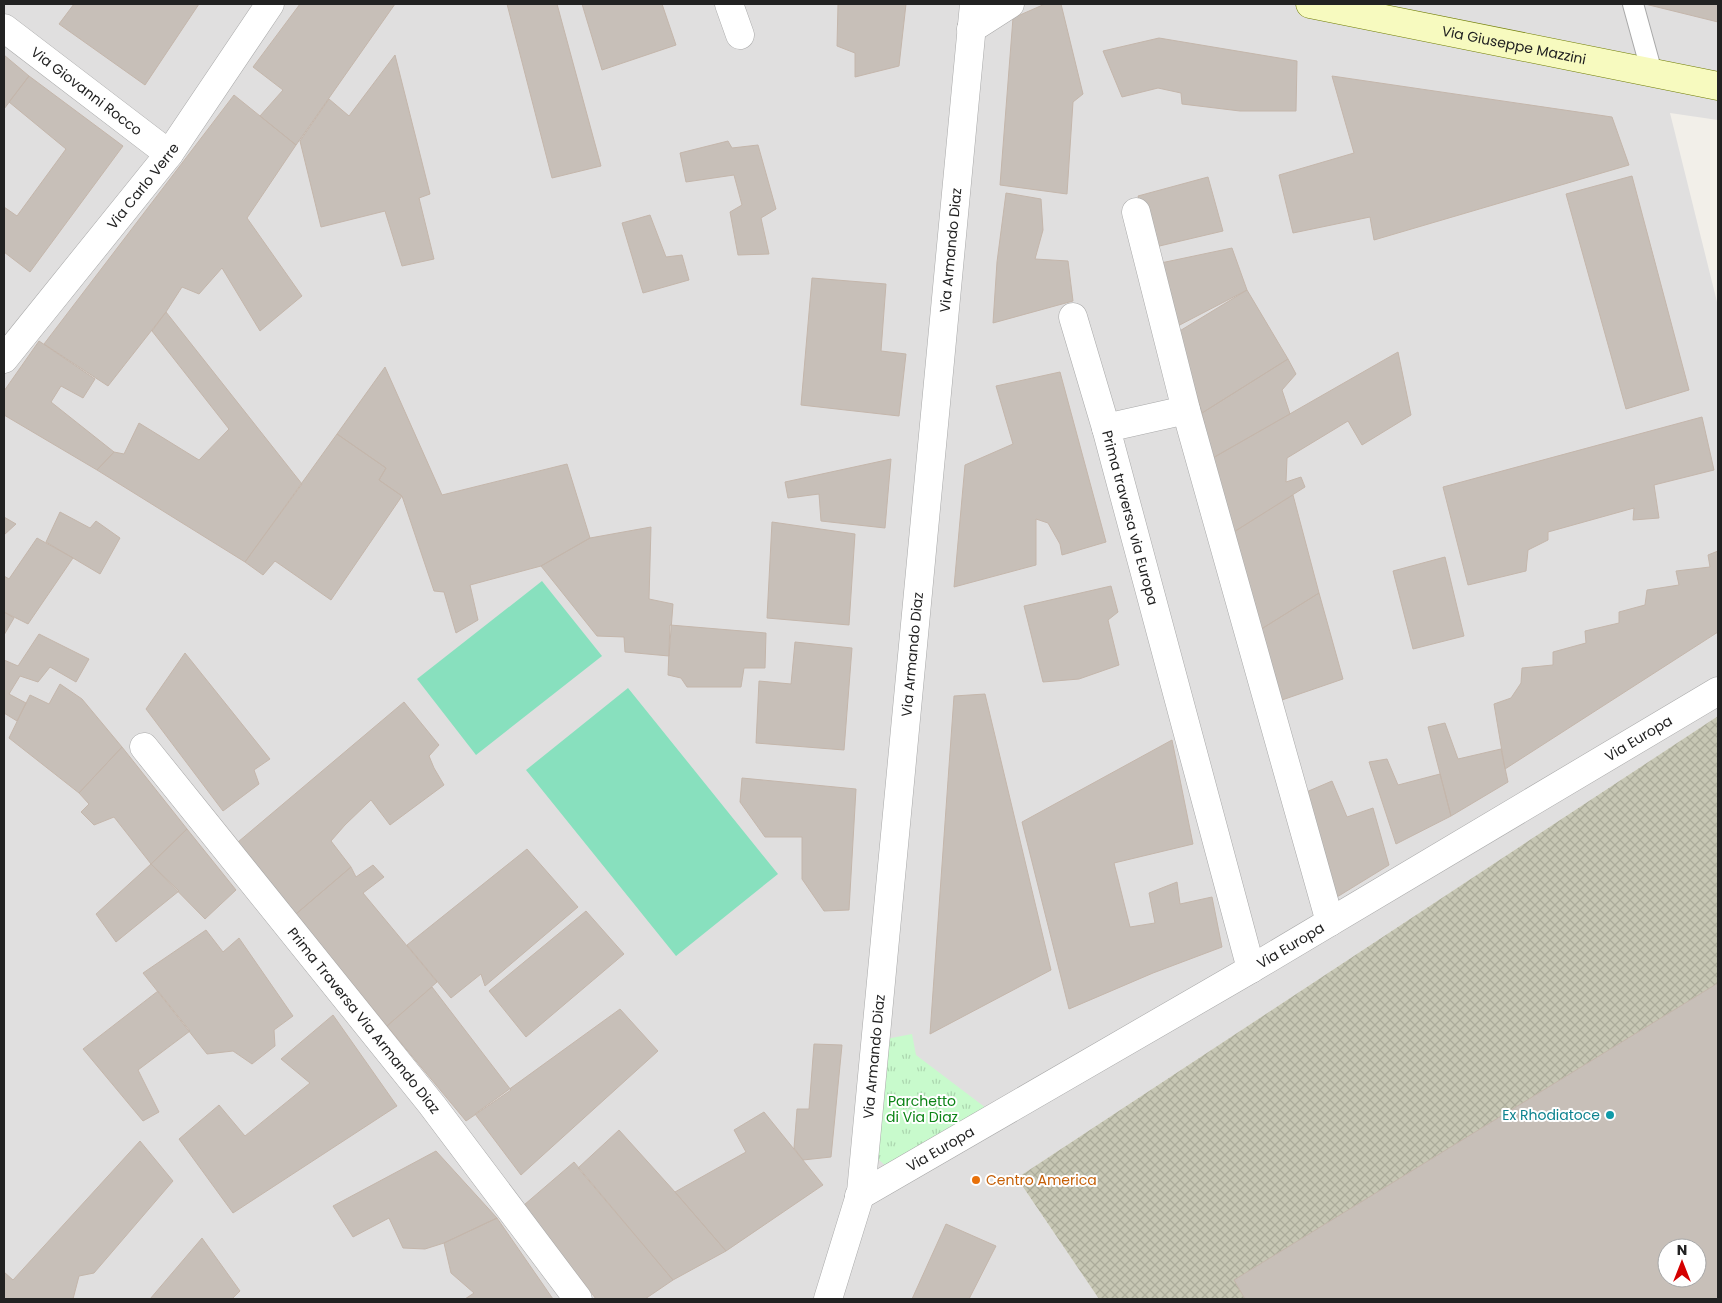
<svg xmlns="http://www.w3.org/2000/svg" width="1722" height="1303" font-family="Poppins,sans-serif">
	<defs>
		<pattern id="construction-cross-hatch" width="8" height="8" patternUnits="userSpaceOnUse" patternTransform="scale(1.25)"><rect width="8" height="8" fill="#c7c7b4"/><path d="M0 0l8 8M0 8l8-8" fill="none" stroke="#abab9a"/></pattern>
		<pattern id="park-tufts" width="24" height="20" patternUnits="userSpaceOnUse" patternTransform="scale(1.25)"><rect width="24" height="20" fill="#c8facc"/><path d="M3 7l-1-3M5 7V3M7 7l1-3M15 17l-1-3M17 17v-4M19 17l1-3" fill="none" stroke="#acd6af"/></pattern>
	</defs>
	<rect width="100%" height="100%" fill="#f2efe9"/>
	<path fill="#e0dfdf" d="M4,4H1718V120L1670,113L1718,306V716L1017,1178L1099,1299H4Z"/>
	<path fill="url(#construction-cross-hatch)" fill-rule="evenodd" d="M1718,716V1299H1099L1017,1178ZM1667,1248H1697V1278H1667Z"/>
	<path fill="url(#park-tufts)" d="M912,1034L916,1055L986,1108L888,1168L878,1159L886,1039Z"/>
	<path fill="#88e0be" d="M542,581L602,656L476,755L417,679Z
		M628,688L778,874L676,956L526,770Z"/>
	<path fill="#c7bfb8" stroke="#c4b6ab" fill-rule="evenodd" d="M74,4H199L145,85L59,24Z
		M300,4H395L296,145L260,116L283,90L253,67Z
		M507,4H557L601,166L552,178Z
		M582,4H662L676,45L602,70Z
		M838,4H906L899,66L855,77V53L837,46Z
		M1045,4H1061L1083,94L1073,102L1067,194L1000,185L1013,18Z
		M1645,4H1718V22Z
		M1159,38L1297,61L1296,111H1240L1182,104L1181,93L1158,88L1122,97L1103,51Z
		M4,55L29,76L4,109Z
		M395,55L430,194L419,198L434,259L402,266L385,211L321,227L300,141L329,99L349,116Z
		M29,76L123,146L30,272L4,252V207L17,216L66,149L9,102Z
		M1332,76L1612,117L1629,165L1374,240L1370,217L1293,233L1279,175L1354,153Z
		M234,95L296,145L247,218L302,296L260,331L222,268L199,294L182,287L166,312L108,386L44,344Z
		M728,141L732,148L758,145L776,209L761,218L769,254L738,255L730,212L742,205L734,175L686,182L680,153Z
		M1632,176L1689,390L1626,409L1566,194Z
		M1208,177L1223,231L1151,248L1138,196Z
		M1006,193L1041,199L1043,230L1035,259L1068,261L1073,301L993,323L997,262Z
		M650,215L666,257L682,255L689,280L643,293L622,223Z
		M1232,248L1247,290L1172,329L1156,264Z
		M812,278L886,284L881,351L906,354L899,416L801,405Z
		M1247,290L1288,359L1202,413L1178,332Z
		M166,312L302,484L245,562L97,470L114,452L124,454L139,423L199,460L229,429L152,331Z
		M39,341L95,379L83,398L61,386L51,402L114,452L97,470L4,415V391Z
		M1398,352L1411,415L1362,445L1348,421L1287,458L1286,482L1301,477L1305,487L1229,535L1211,459Z
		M1288,359L1296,374L1282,390L1290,414L1211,459L1202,413Z
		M385,367L442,495L567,464L590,538L541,566L470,585L478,620L456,633L444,592L434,591L402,496L379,480L386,468L337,434Z
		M1060,372L1106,542L1062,555L1060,544L1048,523L1036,519V565L954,587L965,465L1013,444L996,386Z
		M1702,417L1714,470L1654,485L1659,518L1633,520L1634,508L1548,532V540L1528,550L1526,571L1468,585L1443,487Z
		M337,434L386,468L379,480L402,496L331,600L275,561L263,575L245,562Z
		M891,459L885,528L821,521L819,494L788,498L785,482Z
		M1293,495L1319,593L1255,633L1229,535Z
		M60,512L90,528L96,521L120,538L100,574L46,542Z
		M4,517L16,524L4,535Z
		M772,522L855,534L849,625L767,618Z
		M651,527L649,599L673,604L669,656L625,652L624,637L597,636L541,566L590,538Z
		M37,538L73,558L28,624L4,612V576L9,579Z
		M1718,551V632L1505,769L1494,704L1511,698L1521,683L1522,668L1553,665V652L1586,643L1585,631L1619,623V612L1645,605L1647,590L1679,585L1676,571L1710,567L1708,555Z
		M1445,557L1464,636L1413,649L1393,571Z
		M1111,586L1118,612L1108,620L1119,665L1079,679L1043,682L1024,606Z
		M1319,593L1343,679L1279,701L1255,633Z
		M4,612L14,618L4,635Z
		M670,625L766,633L765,668H744L741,687H687L681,678L668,675Z
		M39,634L89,659L76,682L50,667L38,682L20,676L9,694L26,703L17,721L4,713V660L18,666Z
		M795,642L852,648L844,750L756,743L759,681L791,684Z
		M185,653L270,759L254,770L259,784L223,811L146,709Z
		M60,684L82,699L122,747L79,793L9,738L30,695L49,704Z
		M985,694L1051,970L930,1034L954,696Z
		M404,702L439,745L429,756L434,768L444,785L390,825L371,800L345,825L331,841L351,867L296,914L238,842Z
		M1445,723L1458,759L1501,749L1508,782L1451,816L1428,727Z
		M1172,740L1193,844L1114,863L1130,927L1155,923L1149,893L1177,882L1180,904L1212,897L1222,947L1153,973L1069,1009L1022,822Z
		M122,747L187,829L151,864L114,817L94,825L81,812L89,804L79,793Z
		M1387,759L1398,785L1440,774L1451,816L1396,844L1369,762Z
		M742,778L856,789L849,910L824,911L802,879V837H765L740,802Z
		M1332,781L1347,817L1373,808L1389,865L1337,897L1304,793Z
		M187,829L236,890L205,919L151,864Z
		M527,849L578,907L485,986L481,974L451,998L407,945Z
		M151,864L179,891L116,942L96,914Z
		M373,865L384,877L363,893L437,982L387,1026L296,914L351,867L356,877Z
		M586,911L624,954L526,1037L489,991Z
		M206,930L223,952L239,938L293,1016L274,1030L275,1046L252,1064L233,1051L207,1054L143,973Z
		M1718,983V1299H1245L1234,1280ZM1667,1248H1697V1278H1667Z
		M432,987L511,1090L466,1121L387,1026Z
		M158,991L190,1031L138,1070L159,1112L143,1121L83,1049Z
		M620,1009L658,1051L521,1175L475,1114Z
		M333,1015L397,1106L233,1213L179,1139L219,1105L245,1136L310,1083L281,1059Z
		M814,1044L842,1045L831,1157L803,1160L794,1148L797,1109H809Z
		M764,1112L823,1185L726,1251L675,1192L746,1152L734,1130Z
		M619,1130L675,1192L726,1251L673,1280L578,1168Z
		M140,1141L173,1181L94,1273L79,1276L73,1299H4V1272L13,1280Z
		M436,1151L497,1218L444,1243L425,1249L403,1248L389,1218L353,1237L333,1206Z
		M574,1162L673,1280L645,1299H596L524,1205Z
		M497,1218L553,1299H465L474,1293L451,1273L444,1243Z
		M946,1224L996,1246L969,1299H912Z
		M202,1238L240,1291L232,1299H150Z"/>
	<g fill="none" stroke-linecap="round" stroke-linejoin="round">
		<defs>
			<path id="lane" d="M1633,4L1652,73"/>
			<g id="street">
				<path d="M729,4L740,35"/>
				<path id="s1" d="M4,28L169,154"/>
				<path d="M971,29L1010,4"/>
				<path d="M1136,212L1186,410L1330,922"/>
				<path d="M1073,317L1106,428"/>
				<path id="s2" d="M4,359L169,154L270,4"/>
				<path id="s3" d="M1186,410L1106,428L1251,969"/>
				<path id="s4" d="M144,747L432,1105L578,1299"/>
				<path id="s5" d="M859,1196L1251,969L1718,691"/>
				<path id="s6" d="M828,1299L861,1192L974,4"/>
			</g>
			<g id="secondary">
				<path id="s7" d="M1310,4L1718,86"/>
			</g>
		</defs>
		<use href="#lane" stroke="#a9a9a9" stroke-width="22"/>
		<use href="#street" stroke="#a9a9a9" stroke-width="29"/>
		<use href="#secondary" stroke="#707d05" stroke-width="29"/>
		<use href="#lane" stroke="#fff" stroke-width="20"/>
		<use href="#street" stroke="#fff" stroke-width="28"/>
		<use href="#secondary" stroke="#f7fabf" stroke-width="28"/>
	</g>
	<circle fill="#0f9aa8" stroke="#fff" stroke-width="2" cx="1610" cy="1115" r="5"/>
	<circle fill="#e8710a" stroke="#fff" stroke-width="2" cx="976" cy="1180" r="5"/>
	<g text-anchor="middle" stroke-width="4" stroke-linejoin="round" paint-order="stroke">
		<g font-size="14" fill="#222" stroke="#fff">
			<text dy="5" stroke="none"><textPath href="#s7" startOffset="208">Via Giuseppe Mazzini</textPath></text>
			<text dy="5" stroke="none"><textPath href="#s1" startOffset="104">Via Giovanni Rocco</textPath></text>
			<text dy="5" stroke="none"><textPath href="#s2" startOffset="222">Via Carlo Verre</textPath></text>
			<text dy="5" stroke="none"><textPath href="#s6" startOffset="1058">Via Armando Diaz</textPath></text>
			<text dy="5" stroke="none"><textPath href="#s3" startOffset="175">Prima traversa via Europa</textPath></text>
			<text dy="5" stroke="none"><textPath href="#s6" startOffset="652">Via Armando Diaz</textPath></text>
			<text dy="5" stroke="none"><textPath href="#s5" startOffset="904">Via Europa</textPath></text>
			<text dy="5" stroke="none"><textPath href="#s5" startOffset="499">Via Europa</textPath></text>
			<text dy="5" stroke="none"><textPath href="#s4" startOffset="351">Prima Traversa Via Armando Diaz</textPath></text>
			<text dy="5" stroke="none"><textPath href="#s6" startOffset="248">Via Armando Diaz</textPath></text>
			<text dy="5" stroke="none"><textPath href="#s5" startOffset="94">Via Europa</textPath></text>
		</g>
		<g font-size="14" fill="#0c8416" stroke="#fff">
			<text x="922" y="1106">Parchetto<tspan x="922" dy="16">di Via Diaz</tspan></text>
		</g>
		<g font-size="14" fill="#0d838f" stroke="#fff" text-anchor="end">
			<text x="1600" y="1120">Ex Rhodiatoce</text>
		</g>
		<g font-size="14" fill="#c56008" stroke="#fff" text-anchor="start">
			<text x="986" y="1185">Centro America</text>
		</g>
	</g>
	<rect width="1722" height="1303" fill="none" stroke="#222222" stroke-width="10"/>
	<g transform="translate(1682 1263)"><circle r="24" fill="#ffffff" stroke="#a7a7a7"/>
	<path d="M0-4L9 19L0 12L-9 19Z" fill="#d40000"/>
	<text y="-8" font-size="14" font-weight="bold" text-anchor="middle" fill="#222222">N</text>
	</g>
</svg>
